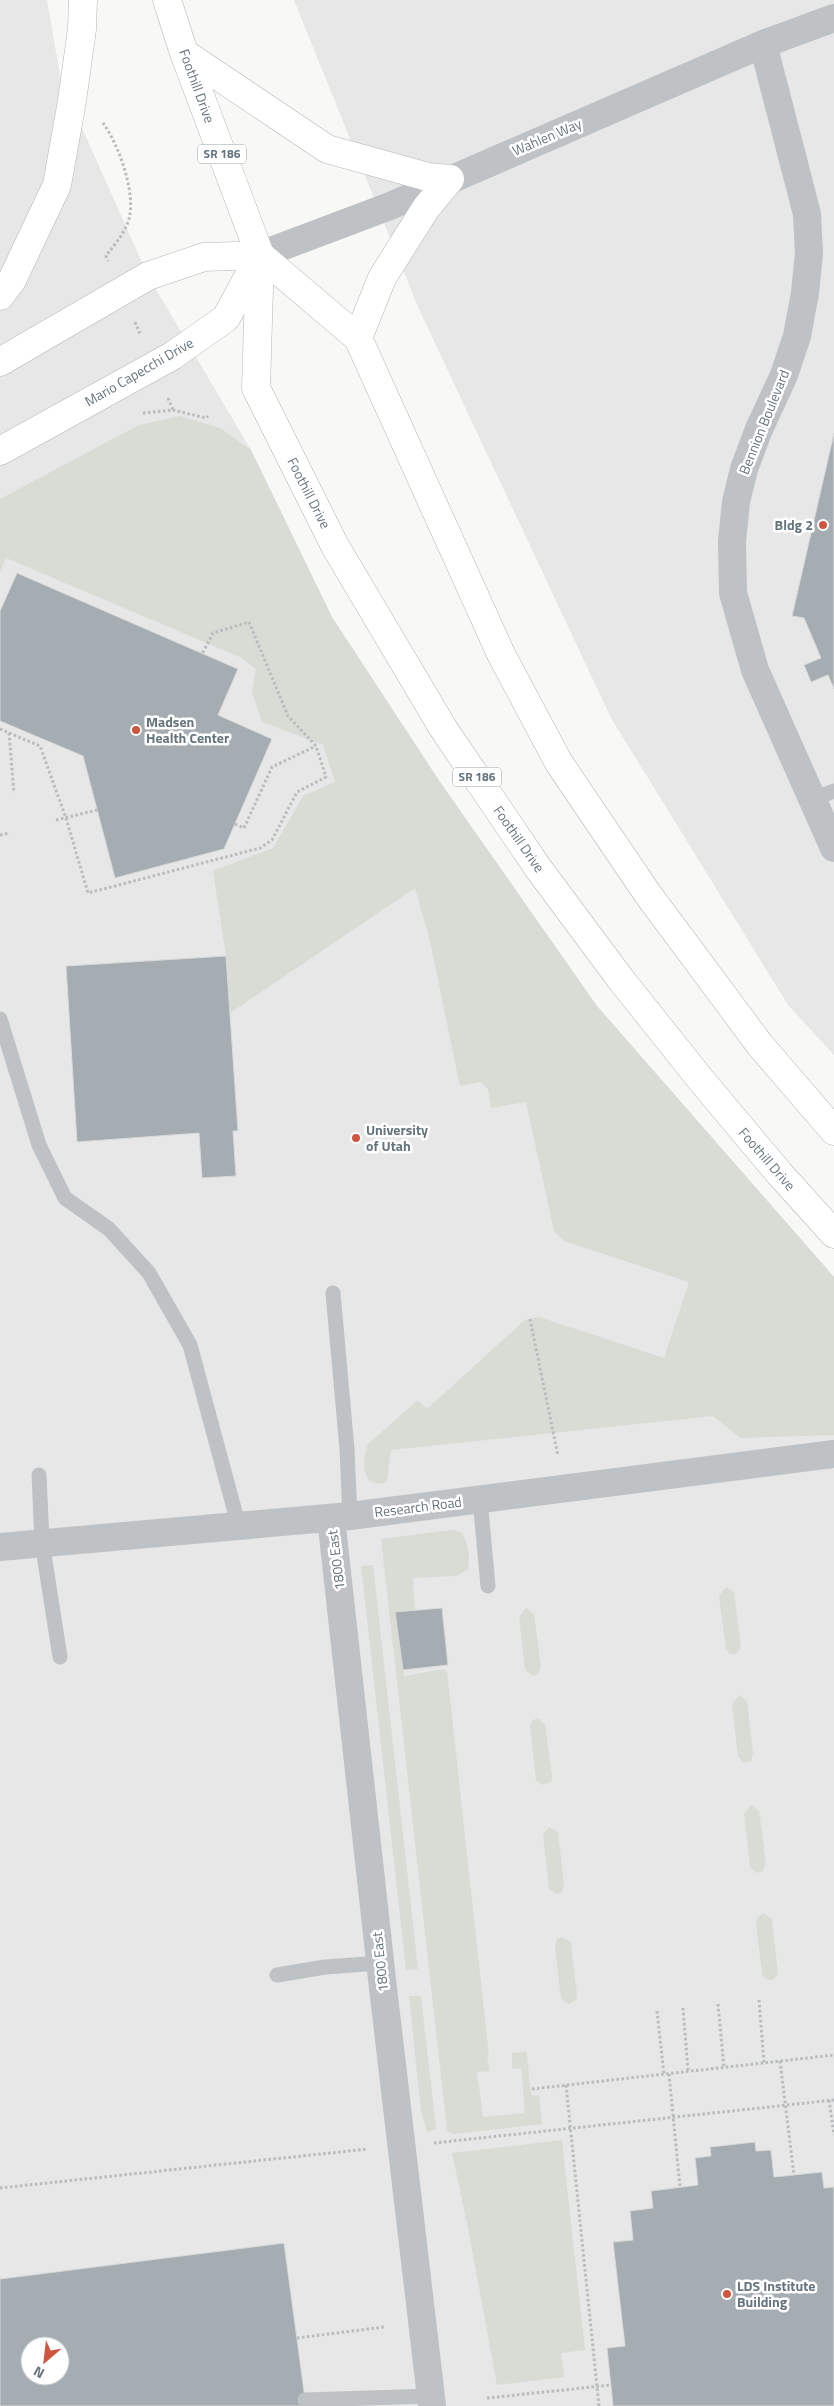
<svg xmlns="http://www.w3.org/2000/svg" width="834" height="2406" font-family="'Titillium Web',sans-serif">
	<rect width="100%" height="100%" fill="#f8f8f6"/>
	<path fill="#e6e7e6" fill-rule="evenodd" d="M0,0H47L61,81L148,276L251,450L332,617L440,782L597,1006L834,1277V2406H0ZM30,2346H60V2376H30Z
		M294,0H834V1055L788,1005L611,718L418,307Z"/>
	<path fill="#d8dcd5" d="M180,416L220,428L251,450L332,617L440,782L597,1006L834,1277V1435L741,1438L713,1416L391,1450L387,1480C383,1484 381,1484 376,1483C360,1483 364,1454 368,1444L418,1400L427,1409L525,1320L539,1317L664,1358L689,1282L564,1241L554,1231L526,1102L491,1108L488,1089L480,1082L460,1086L430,941L415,888L230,1013L226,956L213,871L273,848L303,796L335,782L323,745L262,722L252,692L256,669L242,658L6,558L0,572V499L139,425Z
		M452,1530L461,1532C469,1543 470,1557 468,1570L456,1576L413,1578L415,1610L395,1613L404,1676L443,1669L447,1671L489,2056L487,2057L490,2071L477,2072L483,2117L525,2113L521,2068L512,2069V2053L526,2052L527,2056L531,2095L539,2096L542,2124L454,2134L448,2132L447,2129L381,1539Z
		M373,1565L418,1969L406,1970L361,1566Z
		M726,1587L734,1592L741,1648L736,1654H730L726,1649L719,1596Z
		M526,1608L534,1614L541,1667L538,1674L532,1676L525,1670L519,1617Z
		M739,1695L747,1701L753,1753L751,1761L745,1763L738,1757L732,1704Z
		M537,1718L545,1724L552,1776L551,1782L543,1785L536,1780L530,1726L532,1721Z
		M751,1805L759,1811L766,1863L763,1871L756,1873L750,1867L744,1814Z
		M549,1827L558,1832L564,1885L562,1892L556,1894L549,1889L543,1835Z
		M763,1913L772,1919L778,1974L773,1980H767L762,1975L756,1922L757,1918Z
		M562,1937L571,1942L577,1995L576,2000L568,2004L561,1999L555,1945L557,1939Z
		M409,1996H421L436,2129L427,2132L421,2111Z
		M562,2140L585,2350L561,2353L564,2377L497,2385L468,2228L452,2153Z"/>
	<path fill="#a6adb2" stroke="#dadad8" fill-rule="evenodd" d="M834,433V689L828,675L811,682L804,665L821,658L804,618L792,616Z
		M17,573L238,669L218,715L272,739L224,849L115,878L83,756L0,721V611Z
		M226,956L238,1131H233L236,1176L202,1178L199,1133L77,1142L66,966Z
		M442,1608L448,1665L403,1670L395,1612Z
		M755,2142L756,2151L771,2150L774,2177L822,2172L824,2188L834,2187V2406H613L607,2348L625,2346L613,2242L633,2240L630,2211L653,2208L651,2191L698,2185L695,2158L711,2156L710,2147Z
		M284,2243L306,2406H0V2279ZM30,2346H60V2376H30Z"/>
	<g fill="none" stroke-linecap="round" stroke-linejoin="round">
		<defs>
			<path id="secondary" d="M0,362L148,276L204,257L260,255
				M0,451L172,356L226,318L260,255"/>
			<path id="primary" d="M167,0L184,53L260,255L256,388L335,546L443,728L538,868L622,981L701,1080L779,1173L834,1234
				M184,53L327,149L428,177L450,179
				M260,255L358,338L501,654L559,763L647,893L760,1045L834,1131
				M0,296L12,280L57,185L72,101L82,29L83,0
				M358,338L382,278L426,208L450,179"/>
		</defs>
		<use href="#secondary" stroke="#b0b6ba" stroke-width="29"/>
		<use href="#primary" stroke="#b2b7b9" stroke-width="29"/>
		<path stroke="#b8bcbe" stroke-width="3" stroke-dasharray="2.5 2.5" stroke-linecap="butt" d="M103,123C119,145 136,193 129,219C125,233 114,245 106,256L108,261
			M135,322L140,334
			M168,398L173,410
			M143,413L173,410L206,418L208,416
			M0,729L40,746L66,818L88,893L260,848L272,840L297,792L326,777L316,746L288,716L249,622L213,633L202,654
			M9,733L14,793
			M56,820L97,810
			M235,824L244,828L272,767L316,746
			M0,835L10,833
			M530,1319L558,1456
			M759,2000L764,2063
			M718,2004L724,2068
			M683,2008L688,2071
			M657,2011L664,2075
			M780,2061L794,2175
			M669,2074L680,2187
			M566,2085L599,2406
			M532,2089L834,2055
			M829,2100L834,2135
			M434,2143L834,2100
			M0,2188L368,2149
			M297,2338L384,2327
			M487,2398L611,2385"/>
		<path stroke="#bec2c5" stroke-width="15" d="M814,799L834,791
			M0,1019L39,1145L65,1198L109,1229L149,1273L190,1345L239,1527
			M333,1293L347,1449L350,1516
			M39,1475L42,1542L60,1657
			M480,1499L488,1586
			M277,1975L325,1967L380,1963
			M305,2400L431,2396"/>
		<path stroke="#bec2c5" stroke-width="28" d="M763,44L807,214L809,253L805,293L797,336L784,375L759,429L744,469L736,502L732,541L733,593L755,670L834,848
			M260,255L390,206L763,44L834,18
			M331,1518L383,1988L432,2406
			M0,1547L350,1516L834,1454"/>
		<use href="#secondary" stroke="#fff" stroke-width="28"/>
		<use href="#primary" stroke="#fff" stroke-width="28"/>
	</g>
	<g fill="#ce5640" stroke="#fff" stroke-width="2">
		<circle cx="823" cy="525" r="5"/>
		<circle cx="136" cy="730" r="5"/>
		<circle cx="356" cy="1138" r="5"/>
		<circle cx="727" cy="2294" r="5"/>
	</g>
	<g text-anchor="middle" stroke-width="5" stroke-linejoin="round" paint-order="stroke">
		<g fill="#fff" stroke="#949ea4" stroke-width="1">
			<rect x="198" y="144.5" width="48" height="19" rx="4"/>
			<rect x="453" y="767.5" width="48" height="19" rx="4"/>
		</g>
		<g font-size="12" font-weight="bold" fill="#66757d">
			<text x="222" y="158">SR 186</text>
			<text x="477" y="781">SR 186</text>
		</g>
		<g font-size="14" fill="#66757d" stroke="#fff">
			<text transform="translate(197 86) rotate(70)" y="5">Foothill Drive</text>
			<text transform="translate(547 137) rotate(-23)" y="5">Wahlen Way</text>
			<text transform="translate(139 372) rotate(-30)" y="5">Mario Capecchi Drive</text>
			<text transform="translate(764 422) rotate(-68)" y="5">Bennion Boulevard</text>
			<text transform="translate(309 493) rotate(63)" y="5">Foothill Drive</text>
			<text transform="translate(519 839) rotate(55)" y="5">Foothill Drive</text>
			<text transform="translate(767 1159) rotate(49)" y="5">Foothill Drive</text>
			<text transform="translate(418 1507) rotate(-7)" y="5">Research Road</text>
			<text transform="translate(336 1560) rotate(-97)" y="5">1800 East</text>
			<text transform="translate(380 1962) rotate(-96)" y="5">1800 East</text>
		</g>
		<g font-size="14" font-weight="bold" fill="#66757d" stroke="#fff" text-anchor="start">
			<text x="813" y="530" text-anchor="end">Bldg 2</text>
			<text x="146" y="727">Madsen<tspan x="146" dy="16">Health Center</tspan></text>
			<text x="366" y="1135">University<tspan x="366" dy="16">of Utah</tspan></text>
			<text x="737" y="2291">LDS Institute<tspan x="737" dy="16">Building</tspan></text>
		</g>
	</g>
	<g transform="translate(45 2361) rotate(208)"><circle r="24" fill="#ffffff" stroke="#c2c8cb"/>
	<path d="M0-4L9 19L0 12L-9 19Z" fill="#ce5640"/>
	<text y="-8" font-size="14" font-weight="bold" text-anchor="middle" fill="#66757d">N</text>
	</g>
</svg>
